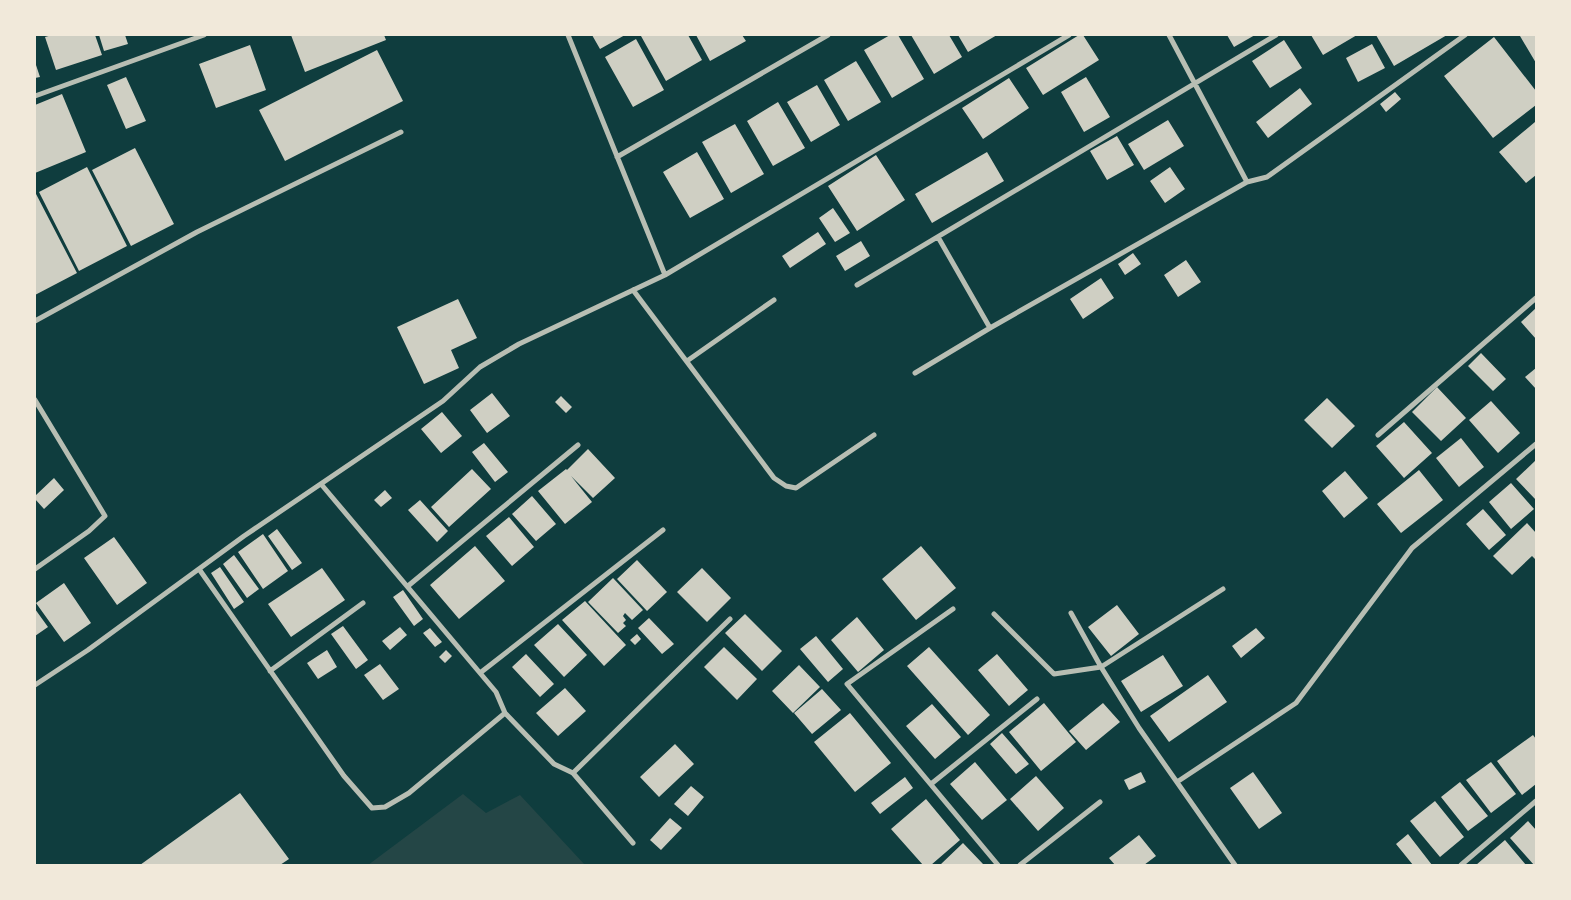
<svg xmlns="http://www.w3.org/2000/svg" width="1571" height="900" font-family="Mulish,sans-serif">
	<rect width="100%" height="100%" fill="#0f3d3e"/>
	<path fill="#244646" d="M463,794L486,813L520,795L585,865H368Z"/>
	<path fill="#cfcfc3" d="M52,35H95L102,55L56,70L45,37Z
		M99,35H125L128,44L104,51Z
		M291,35H384L386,40L305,72Z
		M592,35H625L600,49Z
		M643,35H688L702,60L666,81L641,36Z
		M696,35H742L746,41L710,61Z
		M890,35H898L924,79L892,98L864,50Z
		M911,35H949L962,57L934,74Z
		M958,35H997L968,52Z
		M1079,35H1083L1099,60L1043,95L1026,68Z
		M1227,35H1255L1234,47Z
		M1311,35H1357L1323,55Z
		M1376,35H1447L1394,66Z
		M1521,35H1536V63L1520,36Z
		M1494,37L1536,91V105L1493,138L1444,76Z
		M636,39L664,90L633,107L605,57Z
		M1284,40L1302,68L1270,88L1252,61Z
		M1372,44L1385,68L1358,82L1346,58Z
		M250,45L266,90L216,108L199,64Z
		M377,50L403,101L285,161L259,110Z
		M856,61L881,102L848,121L824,80Z
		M35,62L40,77L35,78Z
		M126,77L146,121L126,129L107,85Z
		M1086,77L1110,117L1084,132L1061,92Z
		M1009,78L1029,108L983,139L962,108Z
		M817,85L840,125L811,142L787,102Z
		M1300,88L1312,104L1268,138L1256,122Z
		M1395,92L1401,99L1386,112L1380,104Z
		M62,94L86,152L35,173V105Z
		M778,102L805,148L773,166L747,121Z
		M1168,120L1184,146L1144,170L1128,144Z
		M1535,122L1536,175L1526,183L1499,152Z
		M735,124L764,174L731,193L702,142Z
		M1117,136L1134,165L1107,180L1090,151Z
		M135,148L174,224L131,246L92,170Z
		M697,152L724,199L690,218L663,172Z
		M987,152L1004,181L932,223L915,194Z
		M876,155L905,200L857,231L828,186Z
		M87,167L127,246L79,271L39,192Z
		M1170,167L1185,189L1165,203L1150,181Z
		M35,192L77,273L35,295Z
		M833,208L850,233L835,242L819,218Z
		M818,232L826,244L790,268L782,256Z
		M861,241L870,256L845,271L836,256Z
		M1133,253L1141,264L1125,275L1118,264Z
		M1186,260L1201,282L1178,297L1164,275Z
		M1101,278L1114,298L1083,319L1070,299Z
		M458,299L477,338L451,350L459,368L424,384L397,327Z
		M1536,308V339L1521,322Z
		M1481,353L1506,379L1493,391L1468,366Z
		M1536,368V389L1525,377Z
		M1437,387L1466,418L1441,441L1412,412Z
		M492,393L510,416L487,433L470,410Z
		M561,396L572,407L566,413L555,402Z
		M1327,398L1355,426L1332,448L1304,420Z
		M1491,401L1520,433L1498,453L1469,420Z
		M442,412L462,436L441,453L421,429Z
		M1404,422L1432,453L1404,478L1376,446Z
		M1461,438L1484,467L1459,487L1436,458Z
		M484,443L508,472L495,482L472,452Z
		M588,449L615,478L593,498L571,476L592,502L565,524L538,491L566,469L567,470Z
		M1536,460V500L1516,479Z
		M472,469L491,489L449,527L431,507Z
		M1419,470L1443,500L1401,533L1377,504Z
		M1345,471L1368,498L1344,518L1322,491Z
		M54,478L64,490L44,509L35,499V496Z
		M1511,483L1534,509L1511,529L1489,502Z
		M385,490L392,498L381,507L374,500Z
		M532,496L556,524L536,541L512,514Z
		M420,500L448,531L437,542L408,510Z
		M1483,509L1506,535L1489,550L1466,524Z
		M509,517L534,547L512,566L486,536Z
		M1527,523L1536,533V560L1532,556L1512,575L1493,556Z
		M277,529L302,563L292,570L268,536Z
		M263,534L288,571L263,589L238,552Z
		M114,537L147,583L117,605L84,558Z
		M475,546L505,581L459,619L430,585Z
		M921,546L956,588L916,620L882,579Z
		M234,555L259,589L247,598L223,564Z
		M637,560L667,592L647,611L617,579Z
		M220,567L244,602L234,609L211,573Z
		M322,568L345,600L291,637L268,604Z
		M702,568L731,598L707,622L677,592Z
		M613,578L643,610L632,620L625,613L623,616L626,620L623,623L626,626L618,633L588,602Z
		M64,583L91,623L64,642L36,603Z
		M403,590L423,619L414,626L393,597Z
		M585,601L626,645L604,666L562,620Z
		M1117,605L1139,634L1111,656L1088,627Z
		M35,609L48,627L35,636Z
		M745,614L782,651L762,671L725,633Z
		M857,617L884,650L858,672L831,640Z
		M649,618L674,644L662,654L638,628Z
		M558,624L587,655L564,677L534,645Z
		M343,626L368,660L356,669L331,634Z
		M400,627L407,635L390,650L382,641Z
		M430,628L442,642L435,647L423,633Z
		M1256,628L1265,638L1241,658L1232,646Z
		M637,634L641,639L635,645L630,640Z
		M816,636L843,669L828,682L800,649Z
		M724,647L757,679L737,700L704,667Z
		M929,647L990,715L968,735L907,666Z
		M327,650L337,667L318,679L307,663Z
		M446,650L452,656L445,663L439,657Z
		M526,654L554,684L540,697L512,667Z
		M997,654L1028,690L1009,706L978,670Z
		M1163,655L1183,686L1141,712L1121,681Z
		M380,664L399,689L383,700L364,675Z
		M799,665L820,687L793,713L772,691Z
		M1208,675L1227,702L1169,742L1150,716Z
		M565,688L586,711L558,736L536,713Z
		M822,689L841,710L812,734L794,713Z
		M1044,703L1076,742L1041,771L1009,732Z
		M1103,703L1120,722L1086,750L1069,731Z
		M932,704L961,737L935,759L906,726Z
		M850,713L891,763L855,792L814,742Z
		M1002,733L1029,764L1016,774L990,744Z
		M1533,735L1536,739V784L1522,795L1497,761Z
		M675,744L694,764L659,797L640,777Z
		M975,762L1007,800L982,820L950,784Z
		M1491,762L1516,794L1491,813L1466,780Z
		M1141,772L1146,782L1129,790L1124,780Z
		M1253,772L1282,813L1259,829L1230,788Z
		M1036,776L1064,808L1038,831L1010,799Z
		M905,777L913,788L880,814L871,803Z
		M1460,782L1488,816L1468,831L1441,797Z
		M691,786L704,797L688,816L674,804Z
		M240,793L289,859L280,865H140Z
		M926,799L960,840L931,865H923L891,829Z
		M1435,801L1464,837L1440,857L1410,821Z
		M670,818L682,828L661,850L650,840Z
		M1528,821L1536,830V865H1534L1510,838Z
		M1408,834L1432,865H1413L1396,844Z
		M1139,835L1156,856L1144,865H1115L1109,858Z
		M1505,840L1526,865H1476Z
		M963,843L983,864L940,865Z"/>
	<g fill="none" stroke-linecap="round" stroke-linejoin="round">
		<path stroke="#b8beb3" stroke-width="5" d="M568,35L665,275
			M1169,35L1247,182
			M35,96L204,35
			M617,157L828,35
			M938,237L990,328
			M857,285L1276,35
			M633,290L774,478L786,486L796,488L874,435
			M35,321L197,232L401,132
			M687,361L774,300
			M915,373L990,328L1247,182L1267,177L1465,35
			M35,400L105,516L89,531L35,569
			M1378,435L1536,298
			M321,484L480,673L496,692L505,713L554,764L573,773L730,619
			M199,569L344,776L372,808L385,807L409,793L505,713
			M408,586L578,445
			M953,609L847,684L998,865
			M1071,613L1101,667L1223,589
			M994,614L1054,674L1101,667L1139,728L1235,865
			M270,671L363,603
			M480,673L663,530
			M35,685L88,650L244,536L443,401L480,367L519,344L665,275L1069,35
			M573,773L633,843
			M1177,782L1296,703L1412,548L1536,444
			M931,784L1037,699
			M1020,865L1100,802
			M1461,865L1536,801"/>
	</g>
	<rect width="1571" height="900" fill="none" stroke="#f1e9da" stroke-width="72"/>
</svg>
